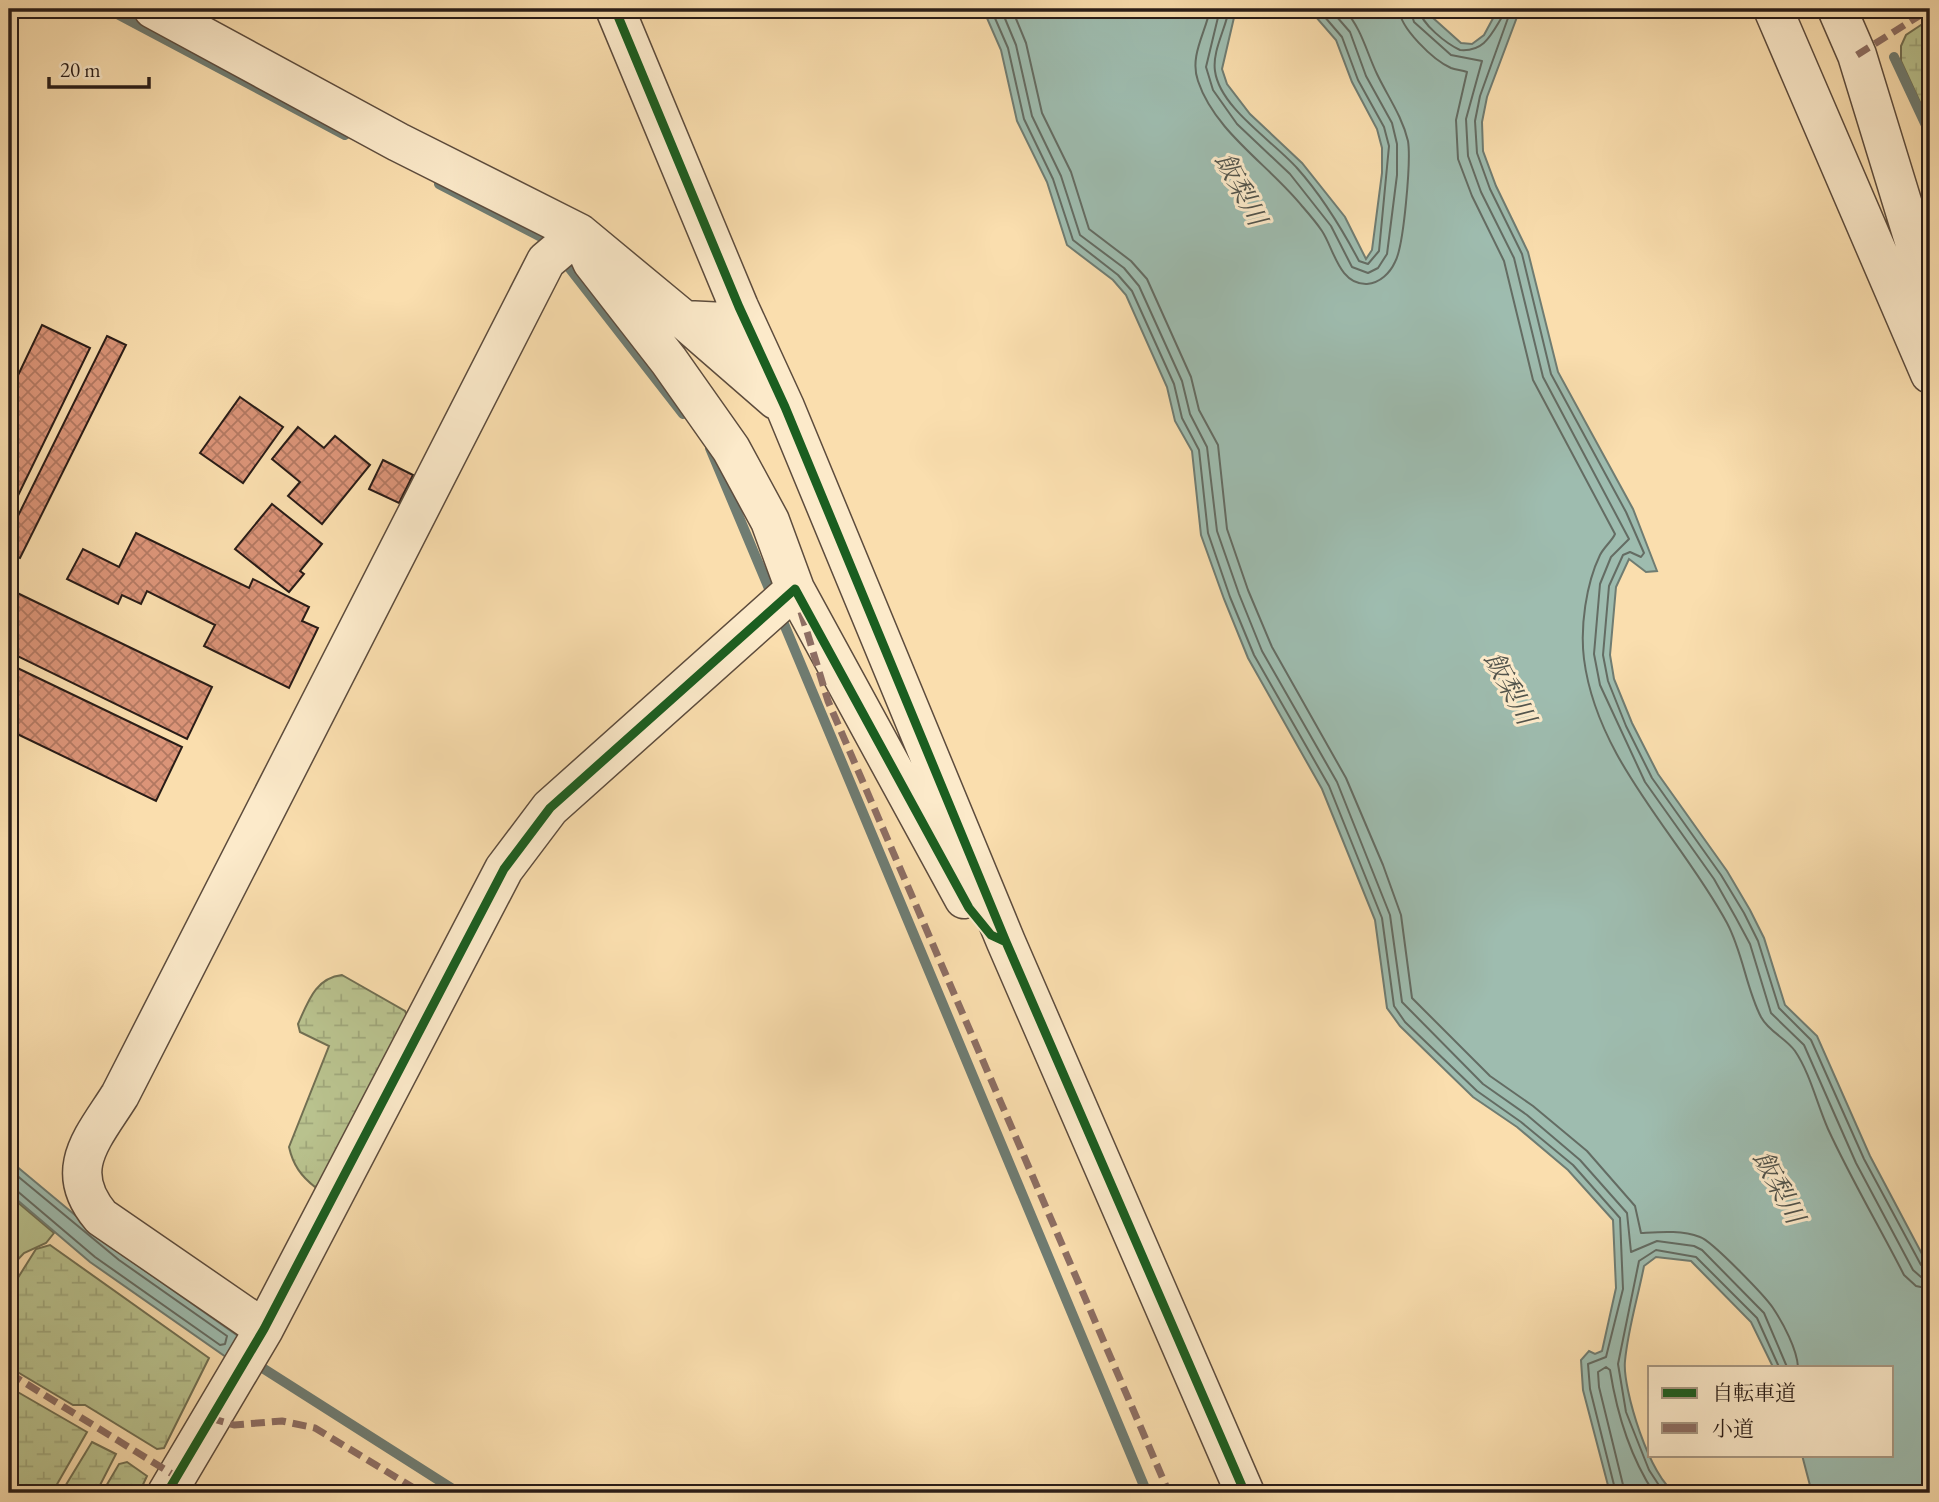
<svg xmlns="http://www.w3.org/2000/svg" width="1939" height="1502" font-family="'EB Garamond','Noto Serif JP',serif">
	<defs>
		<pattern id="wetland-marsh" width="20" height="14" patternUnits="userSpaceOnUse" patternTransform="scale(1.75)"><rect width="20" height="14" fill="#b9c28e"/><path d="M1 5h8M5 5V1M11 12h8M15 12V8" fill="none" stroke="#9fa67a"/></pattern>
		<pattern id="building-cross-hatch" width="8" height="8" patternUnits="userSpaceOnUse" patternTransform="scale(1.75)"><rect width="8" height="8" fill="#db9478"/><path d="M0 0l8 8M0 8l8-8" fill="none" stroke="#b27861"/></pattern>
	</defs>
	<rect width="100%" height="100%" fill="#fadeae"/>
	<filter id="stains"><feTurbulence type="fractalNoise" baseFrequency=".00286" numOctaves="4"/><feColorMatrix values="0 0 0 0 .2 0 0 0 0 .09 0 0 0 0 .02 0 0 0 .5 -.17"/></filter>
	<radialGradient id="worn" r=".72"><stop offset=".6" stop-color="#630" stop-opacity="0"/><stop offset="1" stop-color="#630" stop-opacity=".3"/></radialGradient>
	<path fill="#b9c28e" stroke="#716f52" stroke-width="2" d="M9,1195L54,1233L46,1243L24,1253L9,1269Z"/>
	<path fill="url(#wetland-marsh)" stroke="#716f52" stroke-width="2" d="M1930,19V124L1901,61V46L1906,35Z
		M342,975L405,1011L407,1015L328,1180L315,1187C301,1176 293,1165 289,1147L329,1046L300,1032L298,1024C308,1002 315,978 342,975Z
		M50,1245L209,1358L164,1448L157,1449L85,1405H73L9,1367V1292L36,1249Z
		M9,1387L87,1432L52,1493H9Z
		M92,1442L116,1454L96,1493H61Z
		M127,1462L147,1476L139,1493H102L119,1464Z"/>
	<path fill="#9ebcaf" stroke="#6f7c72" stroke-width="2" d="M983,9H1236L1222,69L1227,84L1250,114L1302,163L1345,217L1366,259L1372,250L1382,173V148L1377,129L1352,82L1336,40L1309,9H1423L1461,43L1472,44L1484,35L1498,9H1520L1487,97L1482,122L1483,151L1496,186L1528,252L1558,372L1633,509L1657,571L1646,572L1629,559L1616,587L1610,655L1614,679L1632,723L1658,774L1727,871L1750,910L1764,938L1785,1005L1817,1036L1870,1156L1930,1269V1493H1812L1802,1455H1892V1367H1773L1751,1322L1691,1261L1656,1257L1644,1266C1638,1297 1628,1329 1625,1361C1622,1388 1651,1481 1676,1493H1610L1583,1390L1581,1360L1589,1351L1595,1354L1602,1351L1616,1288L1613,1220L1568,1170L1517,1127L1473,1097L1400,1026L1387,1008L1375,920L1322,789L1248,658L1224,599L1201,535L1192,451L1175,421L1167,387L1126,295L1113,280L1067,245L1047,182L1017,121L1001,50Z
		M9,1160L123,1255L238,1336L226,1357L90,1262L9,1193Z"/>
	<g fill="none" stroke-linecap="round" stroke-linejoin="round">
		<path stroke="#646c63" stroke-width="2" d="M991,9L1008,48L1024,119L1053,179L1073,240L1118,275L1132,291L1174,384L1182,418L1199,450L1208,533L1230,597L1254,655L1329,786L1382,918L1394,1006L1405,1022L1477,1091L1521,1122L1573,1165L1620,1218L1623,1289L1606,1357L1588,1364L1590,1389L1616,1493
			M1001,9L1016,45L1032,116L1061,176L1080,235L1124,268L1139,286L1182,381L1190,414L1207,447L1217,531L1239,594L1262,651L1337,782L1390,915L1402,1002L1483,1084L1527,1115L1580,1160L1627,1213L1631,1252L1657,1241L1694,1246L1702,1250L1764,1313L1787,1367
			M1012,9L1026,43L1042,113L1071,172L1089,229L1131,261L1147,279L1191,377L1199,410L1218,445L1227,529L1248,590L1272,647L1346,778L1383,865L1401,915L1412,998L1490,1076L1533,1106L1587,1151L1635,1206L1641,1233C1660,1232 1681,1230 1700,1237C1712,1241 1765,1296 1773,1308C1783,1323 1797,1349 1798,1367
			M1210,9C1206,32 1189,56 1198,81C1215,132 1269,165 1302,206C1309,214 1316,222 1322,231C1334,249 1339,285 1367,284C1380,283 1390,273 1395,262C1404,246 1411,160 1408,141C1402,116 1388,97 1377,74C1366,51 1362,29 1344,9
			M1220,9L1206,67L1213,90L1237,124L1290,174L1331,226L1352,267L1368,273L1378,268L1387,254L1397,175V144L1392,123L1366,76L1350,32L1330,9
			M1229,9C1226,28 1212,51 1215,71C1220,108 1273,141 1297,168C1322,196 1341,227 1359,261L1368,264L1379,251L1389,146L1384,127L1358,80L1342,37L1318,9
			M1399,9C1400,28 1433,60 1451,68C1456,70 1462,70 1467,72L1456,120L1458,159L1472,196L1504,261L1533,380L1615,534C1612,541 1604,547 1600,555C1586,584 1580,627 1584,659C1597,761 1680,836 1727,923C1743,953 1746,988 1761,1017C1769,1032 1786,1038 1795,1051C1810,1073 1817,1104 1828,1129C1851,1179 1879,1226 1904,1275L1916,1286L1930,1289
			M1410,9L1414,22L1451,55L1482,61L1466,119L1468,156L1481,192L1514,258L1543,377L1629,539L1611,557L1600,584L1594,654L1600,685L1645,782L1714,879L1736,918L1750,944L1771,1013L1804,1045L1856,1163L1913,1270L1921,1277L1930,1278
			M1419,9C1421,24 1447,44 1460,50C1484,52 1491,35 1502,17L1508,18L1480,96L1475,121L1477,153L1490,189L1522,254L1551,374L1626,512L1644,553L1641,557L1630,552L1623,555L1609,586L1603,655L1608,681L1626,726L1652,778L1721,875L1744,913L1758,941L1779,1008L1811,1040L1864,1159L1921,1265L1930,1270
			M9,1169L119,1260L227,1336L225,1344L220,1345L95,1257L16,1190L9,1188
			M1625,1493L1599,1387L1598,1372L1606,1367L1610,1370C1617,1414 1629,1455 1654,1493
			M1664,1493L1649,1470L1626,1412L1618,1364L1639,1261L1656,1250L1696,1257L1757,1318L1779,1367"/>
		<path stroke="#6f7c72" stroke-width="10" d="M108,9L345,135
			M1894,57L1930,134
			M439,184L547,240
			M567,265L683,414
			M710,448L773,598
			M779,612L1147,1493
			M253,1362L459,1493"/>
	</g>
	<path fill="url(#building-cross-hatch)" stroke="#291c17" stroke-width="2" d="M42,325L90,348L9,514V394Z
		M107,336L126,345L20,558L9,553V534Z
		M240,397L283,427L243,483L200,453Z
		M298,427L324,448L335,436L370,465L322,524L288,496L300,482L272,459Z
		M383,460L413,475L399,503L369,489Z
		M272,504L322,544L300,571L304,574L289,592L235,549Z
		M136,533L249,588L253,579L309,607L302,621L318,628L289,688L204,646L215,625L147,591L141,604L122,595L118,604L67,579L83,549L119,567Z
		M9,589L212,687L187,739L9,652Z
		M9,664L182,747L156,801L9,730Z"/>
	<g fill="none" stroke-linecap="round" stroke-linejoin="round">
		<defs>
			<path id="street" d="M153,9L398,142L579,233L592,262L669,361L731,449L770,521L795,589
				M615,9L739,307L785,407L1006,942L1245,1493
				M1773,9L1930,374
				M1837,9L1857,55L1930,293
				M739,307L725,322L684,320L776,400
				M264,1329L101,1217C61,1170 93,1138 120,1095L546,261L579,233L684,320
				M167,1493L264,1329L504,869L550,808L795,589L964,899"/>
		</defs>
		<use href="#street" stroke="#5d4c3d" stroke-width="41"/>
		<use href="#street" stroke="#fceaca" stroke-width="38"/>
		<path stroke="#8d6e63" stroke-width="7" stroke-dasharray="14 7" stroke-linecap="butt" d="M1857,55L1930,9
			M801,612L828,701L1169,1493
			M9,1373L177,1477
			M210,1418L234,1425L282,1421L315,1428L422,1493"/>
		<defs>
			<path id="cycleway" d="M615,9L739,307L785,407L1006,942L1245,1493
				M167,1493L264,1329L504,869L550,808L795,589L969,908L991,935L1006,942"/>
		</defs>
		<use href="#cycleway" stroke="#fceaca" stroke-width="13"/>
		<use href="#cycleway" stroke="#1b5e20" stroke-width="9"/>
	</g>
	<g text-anchor="middle" stroke-width="6" stroke-linejoin="round" paint-order="stroke">
		<g font-size="26" font-style="italic" fill="#52544c" stroke="#fceaca">
			<text transform="translate(1241 189) rotate(62)" y="9">飯梨川</text>
			<text transform="translate(1510 688) rotate(62)" y="9">飯梨川</text>
			<text transform="translate(1779 1187) rotate(62)" y="9">飯梨川</text>
		</g>
	</g>
	<rect width="1939" height="1502" fill="none" stroke="#fadeae" stroke-width="35"/>
	<rect x="10" y="10" width="1918" height="1481" fill="none" stroke="#291c17" stroke-width="3.5"/>
	<rect x="18" y="18" width="1904" height="1467" fill="none" stroke="#291c17" stroke-width="2"/>
	<rect x="1648" y="1366" width="245" height="91" fill="#fceaca" stroke="#a89882" stroke-width="2"/>
	<rect x="1662" y="1388" width="35" height="10" fill="#1b5e20" stroke="#a89882" stroke-width="2"/>
	<text x="1712" y="1400" font-size="21" fill="#291c17">自転車道</text>
	<rect x="1662" y="1423" width="35" height="10" fill="#8d6e63" stroke="#a89882" stroke-width="2"/>
	<text x="1712" y="1436" font-size="21" fill="#291c17">小道</text>
	<path d="M49 77v10h100v-10" fill="none" stroke="#291c17" stroke-width="3.5"/>
	<text x="60" y="77" font-size="21" fill="#291c17" stroke="#fceaca" stroke-width="5" paint-order="stroke">20 m</text>
	<rect width="100%" height="100%" filter="url(#stains)"/>
	<rect width="100%" height="100%" fill="url(#worn)"/>
</svg>
